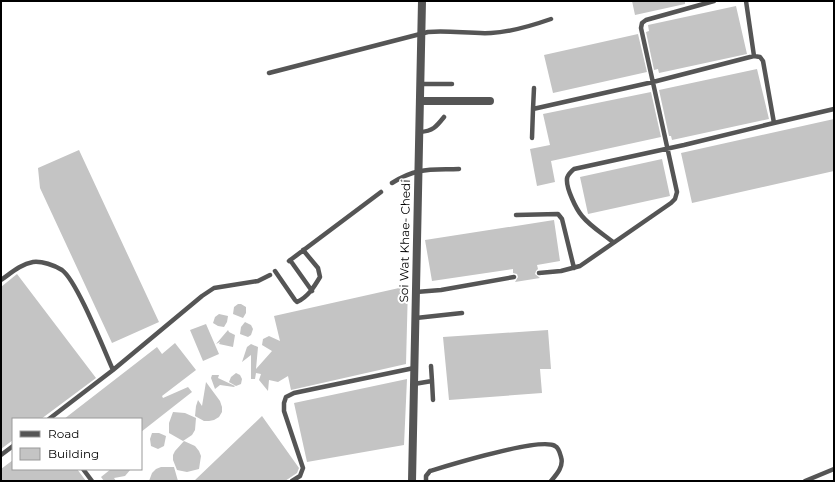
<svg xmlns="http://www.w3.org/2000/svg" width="835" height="482" font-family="Montserrat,sans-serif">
	<rect width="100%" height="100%" fill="#fff"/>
	<path fill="#c4c4c4" d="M632,1H685V4L635,15Z
		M736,6L747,54L659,73L658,69L654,70L646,32L649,31L648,25Z
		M638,34L647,72L553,93L544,55Z
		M757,69L769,119L672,140L671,136H669L659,90Z
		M651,92L661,137L551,161L555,182L537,186L530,149L550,145L543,114Z
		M834,119V171L692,203L681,153Z
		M79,150L159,322L112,343L40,188L38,168Z
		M662,159L670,196L588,214L580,177Z
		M554,220L560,261L537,265L538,269L536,271L535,274L540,278L515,282L518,277L517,274L513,273V269L432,281L425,240Z
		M17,274L96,378L41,419H13V440L1,449V287Z
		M408,286L406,364L291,390L288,376L278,382L269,380L268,391L259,380L261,374L256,373L255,379H251V355L242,362L247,347L251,344L258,347L256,369L272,351L262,345L263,339L269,336L280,341L274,316Z
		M238,304H241L246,307V313L243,318L233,314L234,307Z
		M219,314L228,316L227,322L224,327L218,326L213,323L215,317Z
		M245,322L251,325L253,329L251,335L248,337L240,334L241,327Z
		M206,324L219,354L203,361L190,330Z
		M228,330L229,332L235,335L233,347L219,344L220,342L216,344Z
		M548,330L551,369H540L542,393L449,400L443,337Z
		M175,343L196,370L162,396L163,398L188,387L192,392L141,432V419H64L157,347L162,354Z
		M236,373L240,375L242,379L241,384L236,386L229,382L231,377Z
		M212,375H219L218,378L235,386L234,387L220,385L215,389L211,378Z
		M407,379L404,445L307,462L294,403Z
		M206,382L220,401L222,407V412L219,417L214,420L209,421H204L195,416L196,406L198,400L202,406Z
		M173,412L185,413L196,418L195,430L192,435L183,441L169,433V423Z
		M262,416L299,468L297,473L285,481H194Z
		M152,433H159L166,436L164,446L158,449L151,446L150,439Z
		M184,441L195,446L199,451L201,456L199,469L187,472L177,470L173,460V455L175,451Z
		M13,460V469H77L86,481H1V469Z
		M161,467H174L178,481H149L152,473L156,469Z
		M111,469H131L125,476L114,478L116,481H104L101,477Z"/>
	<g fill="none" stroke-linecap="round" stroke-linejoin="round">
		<path stroke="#555" stroke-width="4.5" d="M746,1L754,56
			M269,73L428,32C449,30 470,34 491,33C512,32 531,26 551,19
			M420,84H452
			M533,109L534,88
			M420,132C433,131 436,127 444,117
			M532,138L533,109L653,82L754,56L760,57L763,61L774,123L834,109
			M392,183C417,167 431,170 459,169
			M516,215L558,214L562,219L574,268
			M613,242C603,234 590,226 582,216C576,209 566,188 567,179C567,175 571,172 574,169L684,145L774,123
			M290,260L312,291
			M289,261L381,192
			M275,271L295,300L297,302C308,297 314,287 320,277L318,268L303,250
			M539,273L561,271L580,266L671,203L675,199L677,192L641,28L642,23L646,20L714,1
			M1,280C11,273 21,264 33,262C42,261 54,265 62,270C77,281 104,350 113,370
			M416,292L441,290L514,277
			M416,318L462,313
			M431,366L432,381
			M414,384L432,381L433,400
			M49,419L113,370L202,296L214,288L258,281L270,275
			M1,455L13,446
			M83,469L92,481
			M292,481L300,476L303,468L284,411V403L286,397L294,393L414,368
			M426,481V476L430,471C450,465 540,437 555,446C559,448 560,453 561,457C564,466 557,474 551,481
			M805,481L834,469"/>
		<path stroke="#555" stroke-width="8" d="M420,101H490
			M412,481L422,1"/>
	</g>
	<g text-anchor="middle" stroke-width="4" stroke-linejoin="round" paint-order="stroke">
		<g font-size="12" fill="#000" stroke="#fff">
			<text transform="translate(405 241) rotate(-89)" y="4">Soi Wat Khae- Chedi</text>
		</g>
	</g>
	<rect width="835" height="482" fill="none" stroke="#000000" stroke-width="4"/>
	<rect x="12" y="418" width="130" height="52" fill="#ffffff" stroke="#999999"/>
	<rect x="20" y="431" width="20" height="6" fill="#555555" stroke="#999999"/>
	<text x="48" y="438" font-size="12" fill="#000000">Road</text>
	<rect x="20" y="448" width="20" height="12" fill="#c4c4c4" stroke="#999999"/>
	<text x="48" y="458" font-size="12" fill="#000000">Building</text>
</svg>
